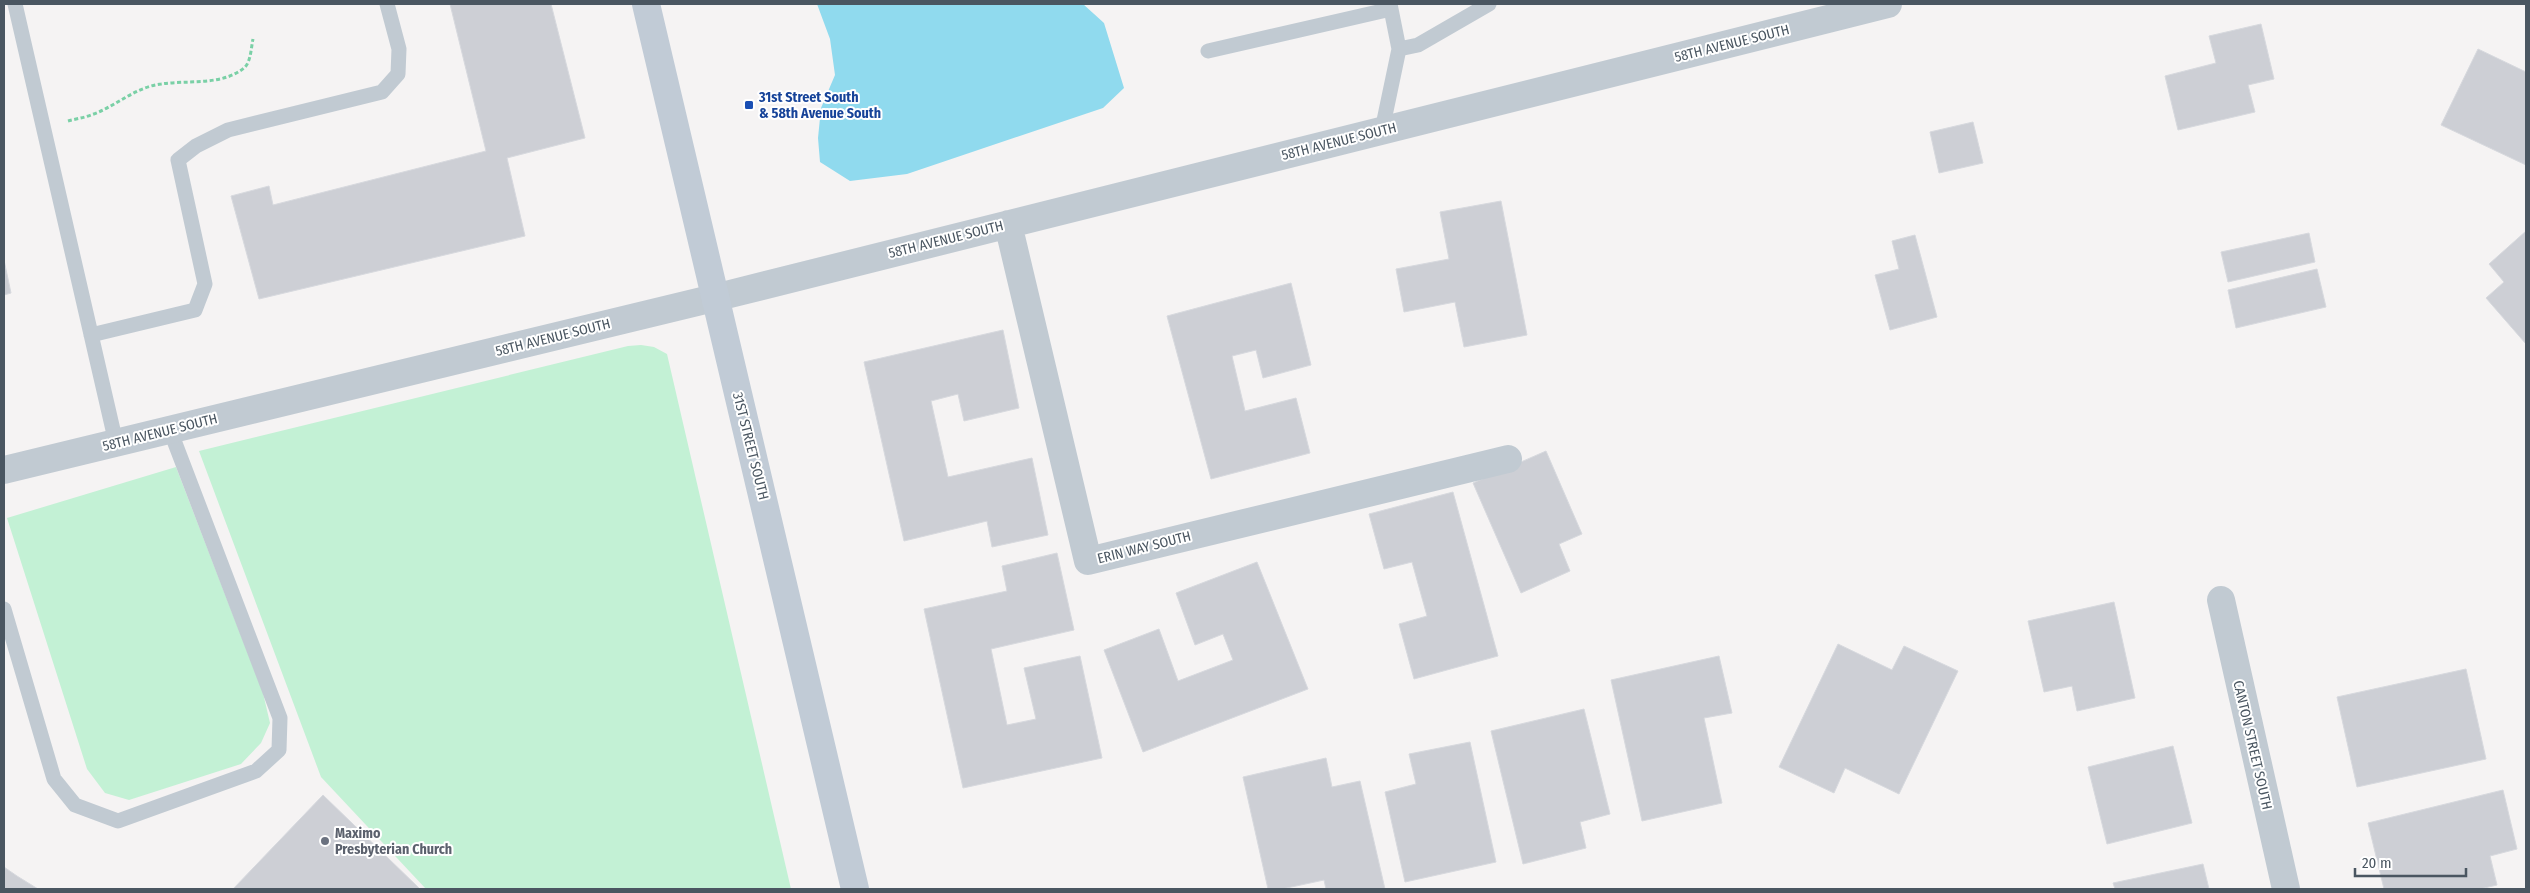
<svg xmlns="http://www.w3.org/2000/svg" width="2530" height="893" font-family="'Fira Sans Condensed',sans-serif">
	<rect width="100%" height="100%" fill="#f5f3f3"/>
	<path fill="#c3f1d5" d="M641,345L654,347L667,354L791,889H426L321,777L199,451L628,346Z
		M176,467L263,693L270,723L261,743L241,764L129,800L105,793L87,769L7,518Z"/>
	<path fill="#90daee" d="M817,4H1083L1104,23L1124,88L1103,108L907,174L850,181L820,162L818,138L821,108L835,75L830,39Z"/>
	<path fill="#cdcfd5" stroke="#d7d9de" d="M450,4H551L585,138L507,158L525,236L259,299L231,196L269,186L273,205L486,151Z
		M2261,24L2274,79L2248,85L2255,112L2178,130L2165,76L2216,63L2209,36Z
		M2478,49L2526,72V165L2441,125Z
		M1973,122L1983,163L1939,173L1930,132Z
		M1501,201L1527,335L1464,347L1455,302L1404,312L1396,269L1449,259L1440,212Z
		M2526,231V344L2486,298L2504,282L2489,264Z
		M2309,233L2315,262L2228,282L2221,252Z
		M1915,235L1937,317L1890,330L1875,275L1899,269L1892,241Z
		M4,260L11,293L4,295Z
		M2317,269L2326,307L2236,328L2228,290Z
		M1291,283L1311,365L1263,378L1256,350L1232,356L1245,411L1296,398L1310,453L1211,479L1167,316Z
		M1003,330L1019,408L964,421L958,394L931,401L948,477L1032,458L1048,535L992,547L987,521L904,541L864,362Z
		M1546,451L1582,534L1559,544L1570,571L1521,593L1473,483Z
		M1453,492L1498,656L1414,679L1399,624L1427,616L1412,562L1384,569L1369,514Z
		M1057,553L1074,630L991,649L1007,725L1036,719L1024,668L1080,656L1102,758L963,788L924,609L1007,591L1002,566Z
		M1257,562L1308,689L1143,752L1104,650L1159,629L1178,681L1233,660L1223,634L1195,645L1176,593Z
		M2114,602L2135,698L2077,711L2072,686L2044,692L2028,621Z
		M1838,644L1892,670L1904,646L1958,671L1899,794L1845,768L1834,793L1779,767Z
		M1719,656L1732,713L1704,718L1722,803L1642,821L1611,680Z
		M2466,669L2486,759L2357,787L2337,697Z
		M1584,709L1610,814L1580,822L1586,848L1523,864L1491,731Z
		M1470,742L1496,862L1405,882L1385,792L1416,784L1409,754Z
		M2173,746L2192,823L2107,844L2088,767Z
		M1326,758L1332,787L1360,781L1385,889H1326L1324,880L1282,889H1268L1243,777Z
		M2503,790L2517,849L2490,856L2497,885L2480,889H2384L2368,823Z
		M323,795L419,888L417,889H233Z
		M2203,864L2209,889H2115L2113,883Z
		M4,867L17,876L38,889H4Z"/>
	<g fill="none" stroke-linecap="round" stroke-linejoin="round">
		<path stroke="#7ad0a6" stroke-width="3" stroke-dasharray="4 2.5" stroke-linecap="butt" d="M68,121C75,119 83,118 91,115C115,107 135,87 161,84C187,80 222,86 244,68C251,62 251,48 253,39"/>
		<path stroke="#c1cad2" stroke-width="15" d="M15,4L116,443
			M1390,4L1399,49L1418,45L1489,4
			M1208,51L1391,9
			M1382,130L1399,49
			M91,335L195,310L205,284L178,160L196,146L228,130L382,92L398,74L399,49L387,4
			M4,609L54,779L75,805L118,821L256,771L279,750L280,718L170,430"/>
		<path stroke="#c1cad2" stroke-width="28" d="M1008,224L1088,561L1508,459
			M4,470L714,298L1888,4
			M2221,600L2286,889"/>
		<path stroke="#c1cbd6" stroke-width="28" d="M646,4L855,889"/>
	</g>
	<rect fill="#1a4fb4" stroke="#fff" stroke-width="2" x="744" y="100" width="10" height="10" rx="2.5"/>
	<circle fill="#6b7280" stroke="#fff" stroke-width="2" cx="325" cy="841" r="5"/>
	<g text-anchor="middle" stroke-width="4" stroke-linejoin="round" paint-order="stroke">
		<g font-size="14" fill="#4a5661" stroke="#fff">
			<text transform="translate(1732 43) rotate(-14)" y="5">58TH AVENUE SOUTH</text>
			<text transform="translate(1339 141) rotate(-14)" y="5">58TH AVENUE SOUTH</text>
			<text transform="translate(946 239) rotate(-14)" y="5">58TH AVENUE SOUTH</text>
			<text transform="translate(553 337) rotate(-14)" y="5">58TH AVENUE SOUTH</text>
			<text transform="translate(160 432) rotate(-14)" y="5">58TH AVENUE SOUTH</text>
			<text transform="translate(751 446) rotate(76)" y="5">31ST STREET SOUTH</text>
			<text transform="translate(1144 547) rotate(-14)" y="5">ERIN WAY SOUTH</text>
			<text transform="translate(2253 745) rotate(77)" y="5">CANTON STREET SOUTH</text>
		</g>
		<g font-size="14" font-weight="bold" fill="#164399" stroke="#fff" text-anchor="start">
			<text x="759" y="102">31st Street South<tspan x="759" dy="16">&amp; 58th Avenue South</tspan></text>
		</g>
		<g font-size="14" font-weight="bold" fill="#5b616d" stroke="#fff" text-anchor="start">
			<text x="335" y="838">Maximo<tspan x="335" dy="16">Presbyterian Church</tspan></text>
		</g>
	</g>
	<rect width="2530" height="893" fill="none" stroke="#4a5661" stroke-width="10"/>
	<path d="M2355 868v8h111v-8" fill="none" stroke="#4a5661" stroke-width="2.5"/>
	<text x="2362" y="868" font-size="15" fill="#4a5661" stroke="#ffffff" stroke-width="4" paint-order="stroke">20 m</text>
</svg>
